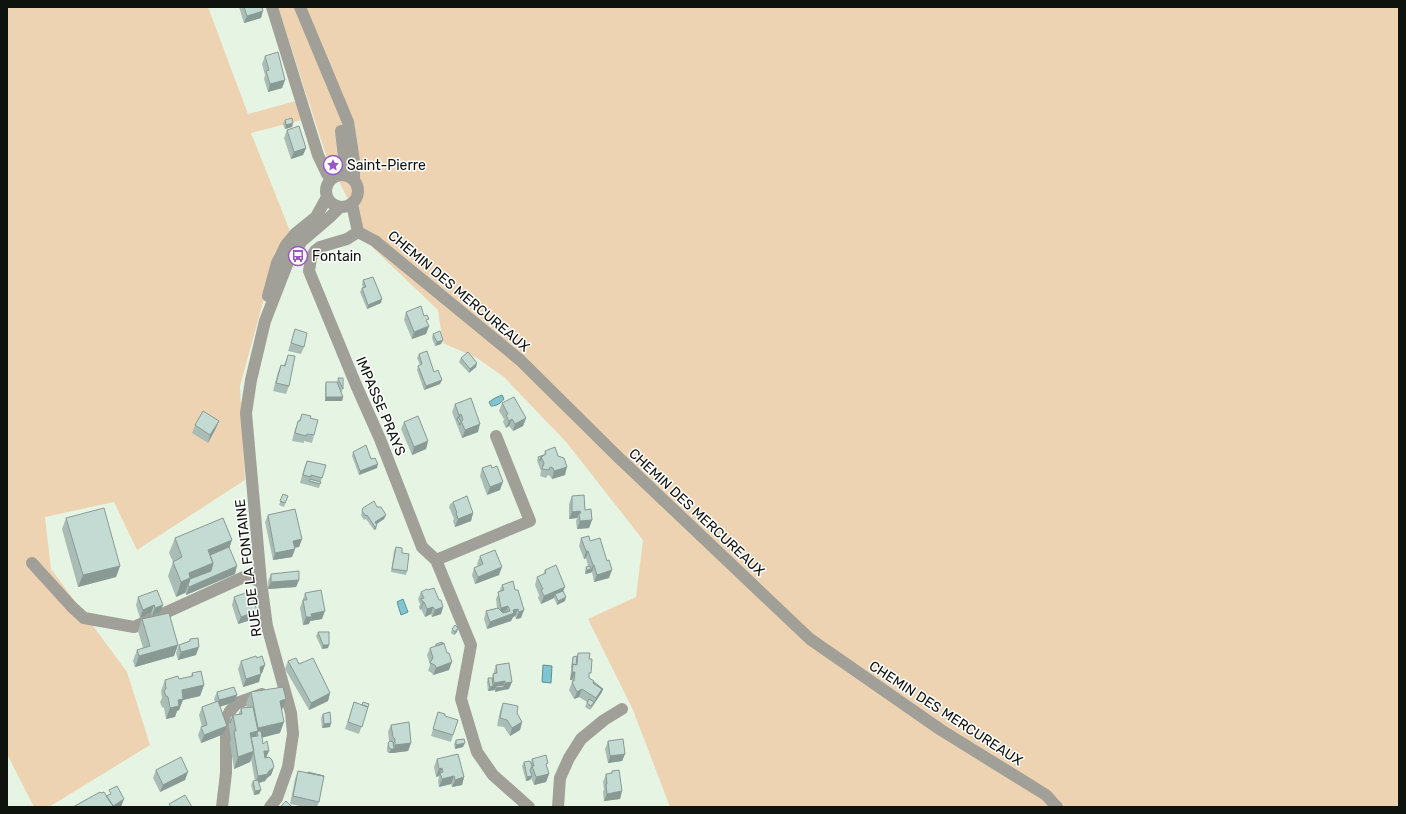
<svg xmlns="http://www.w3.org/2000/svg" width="1406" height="814" font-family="Rubik,sans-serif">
	<rect width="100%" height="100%" fill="#e6f4e4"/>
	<path fill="#eed3b2" d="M7,7H208L248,114L296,101L302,120L251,133L290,231L274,254L265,295L240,386L245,480L137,550L114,502L45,517L51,569L127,672L150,745L49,807H34L7,754Z
		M278,7H1399V807H670L633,710L588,619L636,597L643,540L567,443L504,377L477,358L443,343L438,310L373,248L327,158Z"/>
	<path fill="#81c5d0" stroke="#5e9096" d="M502,395L504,399C501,403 497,406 491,406L489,402L495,398Z
		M403,599L408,612L401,615L397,602Z
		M543,665L552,666L551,683L542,682Z"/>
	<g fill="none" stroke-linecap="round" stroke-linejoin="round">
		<path stroke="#a0a098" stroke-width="12" d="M272,7L318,155L327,174L333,178
			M300,7L348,122L354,161V180
			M340,175L344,157L341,131
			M326 191a16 16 0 1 1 32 0a16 16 0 1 1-32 0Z
			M352,204L358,232
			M358,232L375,241L520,360L617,456L810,639L941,730L1046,795L1057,807
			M358,232L347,239L320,247L315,251L311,258L309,271L356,385L380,439L422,547L436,560L471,645L461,699L477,752L493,775L529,807
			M268,296L277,263L286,245L295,234L316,217L327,197
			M436,560L530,521L496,436
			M32,563L72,607L84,618L134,627L246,576L261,582
			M222,807L226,773V719L230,711L237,703L262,694
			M270,807L277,798L288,767L293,734L291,713L267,626L261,582L246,413L251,380L265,321L288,262L302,241L330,217L340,207
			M558,807L560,778L569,758L581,739L604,720L622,709"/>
	</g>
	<path fill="#a9bcb6" d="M239,7H262L261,18L244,23Z
		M265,56L285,80L282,88L268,92L264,79L265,75L262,64Z
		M285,120L293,123L292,127L285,129L283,124Z
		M287,130L306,148L303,155L291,159L284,138Z
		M363,280L381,303L367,309L360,292L362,288H363L362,284Z
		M406,312L427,323L429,326L426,334L412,339L404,320Z
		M295,329L304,347L301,354L288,351Z
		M433,334L441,344L435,346L432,338Z
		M419,354L440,384L424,390L417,370L418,366L420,365L417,358Z
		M288,355L289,386L286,394L273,391L278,372L281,365H284Z
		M461,358L477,363L476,367L469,373L459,362Z
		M338,378L343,389L341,393L343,397L342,401H325V386L326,382H337Z
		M502,403L526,418L523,426L513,431L509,426L506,428L503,422L504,419L499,411Z
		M455,404L478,432L462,438L452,412Z
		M302,414L310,418L314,435L312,443L304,441V443L292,441L295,429Z
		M219,421L216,428L208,443L192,433L195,425Z
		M404,422L428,441L426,449L412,455L401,429Z
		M545,451L565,475L552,479L550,476L548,475L546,478L540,476L541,471L537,461L538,457L544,455Z
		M353,452L371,459L377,468L359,475L352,456Z
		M307,461L322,478L319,488L300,483L304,468Z
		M482,468H492L500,490L487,495L480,476Z
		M283,494L288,496L284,507L279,505Z
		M572,496L585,510L592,520L589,528L577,529L576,521L577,518L569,519V504Z
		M453,502L473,513L471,521L455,527L453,521L454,519L450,509L449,508L450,504L452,503Z
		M377,507L386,515L384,519L376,524V529L374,530L366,519L364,520L361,515L363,508Z
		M268,515L302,539L299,547L294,548L295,549L292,557L273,560L265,522Z
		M66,518L120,566L116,577L78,587L62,529Z
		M175,538L229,547L235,574L186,595L185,592L176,597L168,576L173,562L169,553Z
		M581,538L590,541L609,578L594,582L592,572L585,574V571L586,567L588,566L586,558L584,559L579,546Z
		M396,547L402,553L407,571L406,575L391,572L394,551Z
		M480,556L499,575L475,584L472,575L474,568L478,566L477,564Z
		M545,570L563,591L565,601L557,605L554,598L541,604L538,598L539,595L535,585L537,577L543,575Z
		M271,574L299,580L296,587L268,589V581Z
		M513,581L521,618L516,619L515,616L513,617L511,621L487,629L484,619L486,611L497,608L496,599L502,585Z
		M428,590L439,600L443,607L441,614L432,617L431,614L425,617L421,609L420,610L419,607L420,604L418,599L421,592Z
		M305,593L322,619L310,621L309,624L303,625L300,608Z
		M138,597L163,605L160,612L152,616L151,613L140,618L136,605Z
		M234,597L254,619L238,624L232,605Z
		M142,619L178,645L174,656L135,667L133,661L137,650L143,648L138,631Z
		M452,629L457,632L454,635L451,633Z
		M318,632L328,648L322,649L316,636Z
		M190,639L196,655L178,660L176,653L179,645L189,641Z
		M436,644L449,670L433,675L432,673L428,671L430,665L427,655L430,648L435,646Z
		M578,653L589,678L602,692L590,710L585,707L587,702L579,697L574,699L569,690L572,682V680H570L572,660L573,657L577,656Z
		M257,658L265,665L262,673H261V674L259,682L243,687L238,669L241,661Z
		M288,661L299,664L330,693L328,701L309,710L285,669Z
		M496,665L509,689L495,692V690L488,691L487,682L488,678H492Z
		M192,673L204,685L200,696L183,700L179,710L177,711L175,717L166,719L164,708L162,707L160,702L162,698L161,691L165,680L179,679L191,676Z
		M217,692L237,695L234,702L220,707L227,726L224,734L201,743L198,735L201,727H202L199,715L202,707L215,702L214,699Z
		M251,692L282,710L280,733L262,737L263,744L266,757L274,767L271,775L267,778L265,781L259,783L261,790L259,794L254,795L251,785L253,781H255L251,759L250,762L234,769L230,743L231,739L229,727V720L230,716L238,715L241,708L247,707L246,703Z
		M354,702L368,707L359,734L345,729Z
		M503,703L517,713L522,722L520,730L510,736L504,727L497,726L500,711Z
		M438,712L445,716L453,735L451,742L431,736Z
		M323,714L331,723L330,727L322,728L321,718Z
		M391,725L411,743L408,751L389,753L387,752V747L389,741L388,732Z
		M456,740L463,747L455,749L454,744Z
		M608,741L625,754L622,761L608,763L605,749Z
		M437,759L464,777L462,785L452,787L451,784L439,787L438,781L439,777V776L436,777L434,767Z
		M532,759L547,767L549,774L546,782L534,785L531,778L530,780L526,781L522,766L524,762L531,763Z
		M156,770L185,780L160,792L153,778Z
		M298,771L319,802L317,807H305L290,804L295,779Z
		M612,771L622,791L620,799L604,801L603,792L604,789L603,782L606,774L611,773Z"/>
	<path fill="#899994" d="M263,11L261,18L244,23L247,16Z
		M285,80L282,88L268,92L270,84Z
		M293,123L292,127L285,129L286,125Z
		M306,148L303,155L291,159L294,152Z
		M382,299L381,303L367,309L368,305Z
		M429,326L426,334L412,339L414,332Z
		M443,340L441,344L435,346L437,342Z
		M477,363L476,367L469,373L470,369Z
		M442,380L440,384L424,390L426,386Z
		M326,397H343L342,401H325Z
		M461,414L458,421L457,418L456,422L459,415Z
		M526,418L523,426L513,431L515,424Z
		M512,419L509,426L506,428L509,421Z
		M219,421L216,428L208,443L210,435Z
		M480,424L478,432L462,438L465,430Z
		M428,441L426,449L412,455L414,447Z
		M378,464L377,468L359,475L360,471Z
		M567,467L565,475L552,479L554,471Z
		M503,482L500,490L487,495L490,487Z
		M580,511L579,515V513L577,518L569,519L572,512Z
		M473,513L471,521L455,527L458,519Z
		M386,515L384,519L374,526L375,522Z
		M592,520L589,528L577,529L580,521Z
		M377,525L376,529L374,530L375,527Z
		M302,539L299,547L291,548L293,541Z
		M232,540L227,555L208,563V550Z
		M295,549L292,557L273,560L275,553Z
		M586,551H588L586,558L584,559Z
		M213,563L208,578L188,585L185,593L176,597L181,582L189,573Z
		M593,565H594L592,572L590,573Z
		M120,566L116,577L78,587L83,575Z
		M237,566L235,574L186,595L189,587Z
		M502,567L499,575L475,584L478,577Z
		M591,569L590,573L585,574L587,570Z
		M612,570L609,578L594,582L597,575Z
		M299,580L296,587L268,589L271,582Z
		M565,587L562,594H555L554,598L541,604L544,596Z
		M566,597L565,601L557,605L558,601Z
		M423,602H424L421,609L420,610Z
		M154,605L151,613L140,618L143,610Z
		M163,605L160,612L152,616L155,608Z
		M508,606L506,613L505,610L503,614L498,615L501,608Z
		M433,607L431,614L425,617L427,609Z
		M443,607L441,614L432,617L435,610Z
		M518,609L515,616L513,617L511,621L487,629L490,622L513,610Z
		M524,610L521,618L516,619L519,612Z
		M257,611L254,619L238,624L241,617Z
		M325,611L322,619L310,621L309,624L303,625L306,617L311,614Z
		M458,628L457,632L454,635L455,632Z
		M178,645L174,656L135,667L139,656Z
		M323,645H329L328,648L322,649Z
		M199,647L196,655L178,660L181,652Z
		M452,662L449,670L433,675L436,668Z
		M265,665L262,673L257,675L260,667Z
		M572,672H575L572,680H570Z
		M261,674L259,682L243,687L246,679Z
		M505,681L503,687H504L502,690L495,692L496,688V686L495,690L488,691L490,687L493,686L494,683Z
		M512,682L509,689L502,690L505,683Z
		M204,685L200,696L183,700L179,710L177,711L175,717L166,719L170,708L182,690Z
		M582,689L579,697L574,699L577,692Z
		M602,689H603L602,692L590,710L596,698Z
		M330,693L328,701L309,710L311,703Z
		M237,695L234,702L216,708L219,700Z
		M286,699L282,710L275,712L280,701Z
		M284,722L280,733L257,739L258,736L257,733L254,743L251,737L250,733L257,731L258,728Z
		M522,722L520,730L510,736L512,728Z
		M331,723L330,727L322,728L324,724Z
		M227,726L224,734L201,743L204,735Z
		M411,743L408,751L393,753L395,745Z
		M465,743L463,747L455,749L456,745Z
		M391,749H394L393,753H389Z
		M254,751L250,762L234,769L238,757Z
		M264,751H269L266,758L261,759Z
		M625,754L622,761L608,763L610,756Z
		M274,767L271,775L267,778L265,781L255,784L258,776L268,772Z
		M442,768L439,776L436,777L439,769Z
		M188,772L185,780L160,792L163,785Z
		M549,774L546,782L534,785L536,777Z
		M454,776L451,784L439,787L442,779Z
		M532,776L530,780L526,781L527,777Z
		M464,777L462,785L452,787L455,780Z
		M261,790L259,794L254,795L255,791Z
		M622,791L620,799L604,801L607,794Z
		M124,799L121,807H112Z"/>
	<path fill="#c4dbd4" stroke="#899994" d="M244,7H262L263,11L247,16Z
		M278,52L285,80L270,84L266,71L269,70L265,56Z
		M292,118L293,123L286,125L285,120Z
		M299,126L306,148L294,152L287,130Z
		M373,277L382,299L368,305L362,288L366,287L363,280Z
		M421,306L424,316L427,315L429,319L426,320L429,326L414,332L406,312Z
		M295,329L307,333L304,347L291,343Z
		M440,331L443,340L437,342L433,334Z
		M427,351L434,372L438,370L442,380L426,386L418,366L422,364L419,354Z
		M468,352L477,363L470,369L461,358Z
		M288,355L295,356L289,386L276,383L281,365L285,366Z
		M338,378H343V389Z
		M326,382H337L343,397H326Z
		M514,397L526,418L515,424L512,419L509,421L506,415L508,414L502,403Z
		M471,398L480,424L465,430L461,421L463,420L461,414L459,415L455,404Z
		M203,411L219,421L210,435L195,425Z
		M302,414L311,416L310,418L318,420L314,435L307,434L306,436L295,433L298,421H300Z
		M418,416L428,441L414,447L404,422Z
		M457,418H459L461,422L460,425Z
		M366,445L371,459L375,458L378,464L360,471L353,452Z
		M555,447L558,456L564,458L567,467L554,471L553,468L550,467L549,470L542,469L544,463L541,457L546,454L545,451Z
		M544,455L541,457L540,461L538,457Z
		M307,461L326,465L322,478L311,475V477L303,475Z
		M491,465L492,468L497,466L503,482L490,487L482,468Z
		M310,479L321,482L320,484L309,481Z
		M283,494L288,496L285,503L280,501Z
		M584,495L585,510L591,509L592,520L580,521L579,513H581L580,511L572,512V496Z
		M467,496L473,513L458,519L456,513H457L453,502Z
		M374,501L377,507H381L386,515L375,522L377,525L375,527L367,515L366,516L362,511L363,508Z
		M104,508L120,566L83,575L66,518Z
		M295,509L302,539L293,541L295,549L275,553L268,515Z
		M223,518L232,540L208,550L213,563L189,573L190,578L181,582L173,562L182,557L175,538Z
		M589,536L590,541L600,538L607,561L609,560L612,570L597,575L594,565H593L588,551H586L581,538Z
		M229,547L237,566L189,587L188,585L190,579L211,571L213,563L210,555Z
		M396,547L402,548V553L409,554L407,571L392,569Z
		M495,550L502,567L478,577L474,568L483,564L480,556Z
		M556,565L565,587L544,596L541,590L543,589L537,577L546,573L545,570Z
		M590,566L591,569L587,570L586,567Z
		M299,571V580L271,582V574Z
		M513,581L515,590H518L524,610L519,612L518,609L513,610L514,613L490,622L486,611L498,608L503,613L510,611L508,606L501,608L498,592L504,590L502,585Z
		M434,588L439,600H441L443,607L435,610L433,607L427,609L424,602H423L421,599L424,598L421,592L427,589L428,590Z
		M157,590L163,605L155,608L154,605L143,610L138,597Z
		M321,590L325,611L311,614L312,617H306L303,600H307L305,593Z
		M251,591L257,611L241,617L234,597Z
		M563,591L566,597L558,601L555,594Z
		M507,609V612H505V610Z
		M169,613L178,645L139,656L137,650L150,646L142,619Z
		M455,625L458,628L455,632L452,629Z
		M318,632H329V645H323Z
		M198,638L199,647L181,652L179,645L190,641V639Z
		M442,642L443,644L436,646V644Z
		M444,643L447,653H449L452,662L436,668L435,665L430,663L433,658L430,648Z
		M578,653H590L589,659H592L591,673H589V678L594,681L593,683L602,689L596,698L582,689L577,692L572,682L574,681L575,672H572L573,664L577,665Z
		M256,656L257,658L262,656L265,665L260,667L261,674L246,679L241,661Z
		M577,656L576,665L573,664L572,668L573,657Z
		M296,658L299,664L313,658L330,693L311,703L288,661Z
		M509,663L512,682L505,683V681L494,683L493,674L497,673L496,665Z
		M201,671L204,685L182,690L183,699L178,700L179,706L170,708L168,697L166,696L164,691L166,689L165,680L178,676L179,679L193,676L192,673Z
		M488,678H492L493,686L490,687Z
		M594,682L603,689L600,693L602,689L593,683Z
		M504,685V687L496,688V686Z
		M234,687L237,695L219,700L217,692Z
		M283,687L286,699L280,701L284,722L258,728L251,692Z
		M589,699L594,702L591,706L587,703Z
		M218,701L227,726L204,735L201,727L207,725L202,707Z
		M354,702L368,707L362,727L348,722Z
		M363,702L369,704L368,707L362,705Z
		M503,703L518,706L517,713L522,722L512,728L507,720L500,718Z
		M253,707L258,731L250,733L254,751L238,757L234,731H236L233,715L242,714L241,708Z
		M330,712L331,723L324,724L323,714Z
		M438,712L445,714V716L458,720L453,735L433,729Z
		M230,716H233L230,723Z
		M409,722L411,743L395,745V739L393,737L391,725Z
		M258,731H261L263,744L267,741L269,751H264L265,758L269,757L272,760L274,767L268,772V774L258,776L251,737L258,736L257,733Z
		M464,739L465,743L456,745V740Z
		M623,739L625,754L610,756L608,741Z
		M390,741L393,742L394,749H391L389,748L388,743Z
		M458,754L464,777L455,780L454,776L442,779L440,773L443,772L442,768L439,769L437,759Z
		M546,755L548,763L546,764L549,774L536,777L532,766H534L532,759Z
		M181,757L188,772L163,785L156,770Z
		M530,761L532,766L530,770L532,776L527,777L524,762Z
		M619,770L622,791L607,794L606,784H607L606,774L612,773V771Z
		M298,771L324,776L319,802L293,796Z
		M308,772L324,776H323L308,773Z
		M258,780L261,790L255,791L253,781Z
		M117,786L124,799L113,806L106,796L111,794L109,790Z
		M100,792L101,793L104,792L114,807H73Z
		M185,795L192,807H171L169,804Z
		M286,801L292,807H280Z"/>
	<defs>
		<symbol id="sight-ring" viewBox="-11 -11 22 22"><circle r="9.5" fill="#fff" stroke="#9c56ca" stroke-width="1.5"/><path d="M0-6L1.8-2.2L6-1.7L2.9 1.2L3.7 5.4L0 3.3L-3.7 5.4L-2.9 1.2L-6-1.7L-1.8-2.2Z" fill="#9c56ca"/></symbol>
		<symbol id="bus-ring" viewBox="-11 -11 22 22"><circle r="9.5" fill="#fff" stroke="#9c56ca" stroke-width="1.5"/><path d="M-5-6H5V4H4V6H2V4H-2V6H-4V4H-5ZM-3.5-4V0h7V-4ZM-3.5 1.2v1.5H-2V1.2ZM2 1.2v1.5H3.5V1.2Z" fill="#9c56ca"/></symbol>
	</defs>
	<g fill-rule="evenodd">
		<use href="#sight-ring" x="322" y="154" width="22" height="22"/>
		<use href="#bus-ring" x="287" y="245" width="22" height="22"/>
	</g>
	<g text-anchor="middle" stroke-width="3" stroke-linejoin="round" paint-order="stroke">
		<g font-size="14" fill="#0e130d" stroke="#fff" text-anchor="start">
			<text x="347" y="170">Saint-Pierre</text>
			<text x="312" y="261">Fontain</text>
		</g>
		<g font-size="14" fill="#0e130d" stroke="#fff">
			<text transform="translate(459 291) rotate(40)" y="5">CHEMIN DES MERCUREAUX</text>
			<text transform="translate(381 406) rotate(67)" y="5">IMPASSE PRAYS</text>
			<text transform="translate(697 512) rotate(43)" y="5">CHEMIN DES MERCUREAUX</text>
			<text transform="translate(248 568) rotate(-97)" y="5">RUE DE LA FONTAINE</text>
			<text transform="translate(946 713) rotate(33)" y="5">CHEMIN DES MERCUREAUX</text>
		</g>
	</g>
	<rect width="1406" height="814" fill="none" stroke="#0e130d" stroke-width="16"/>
</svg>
